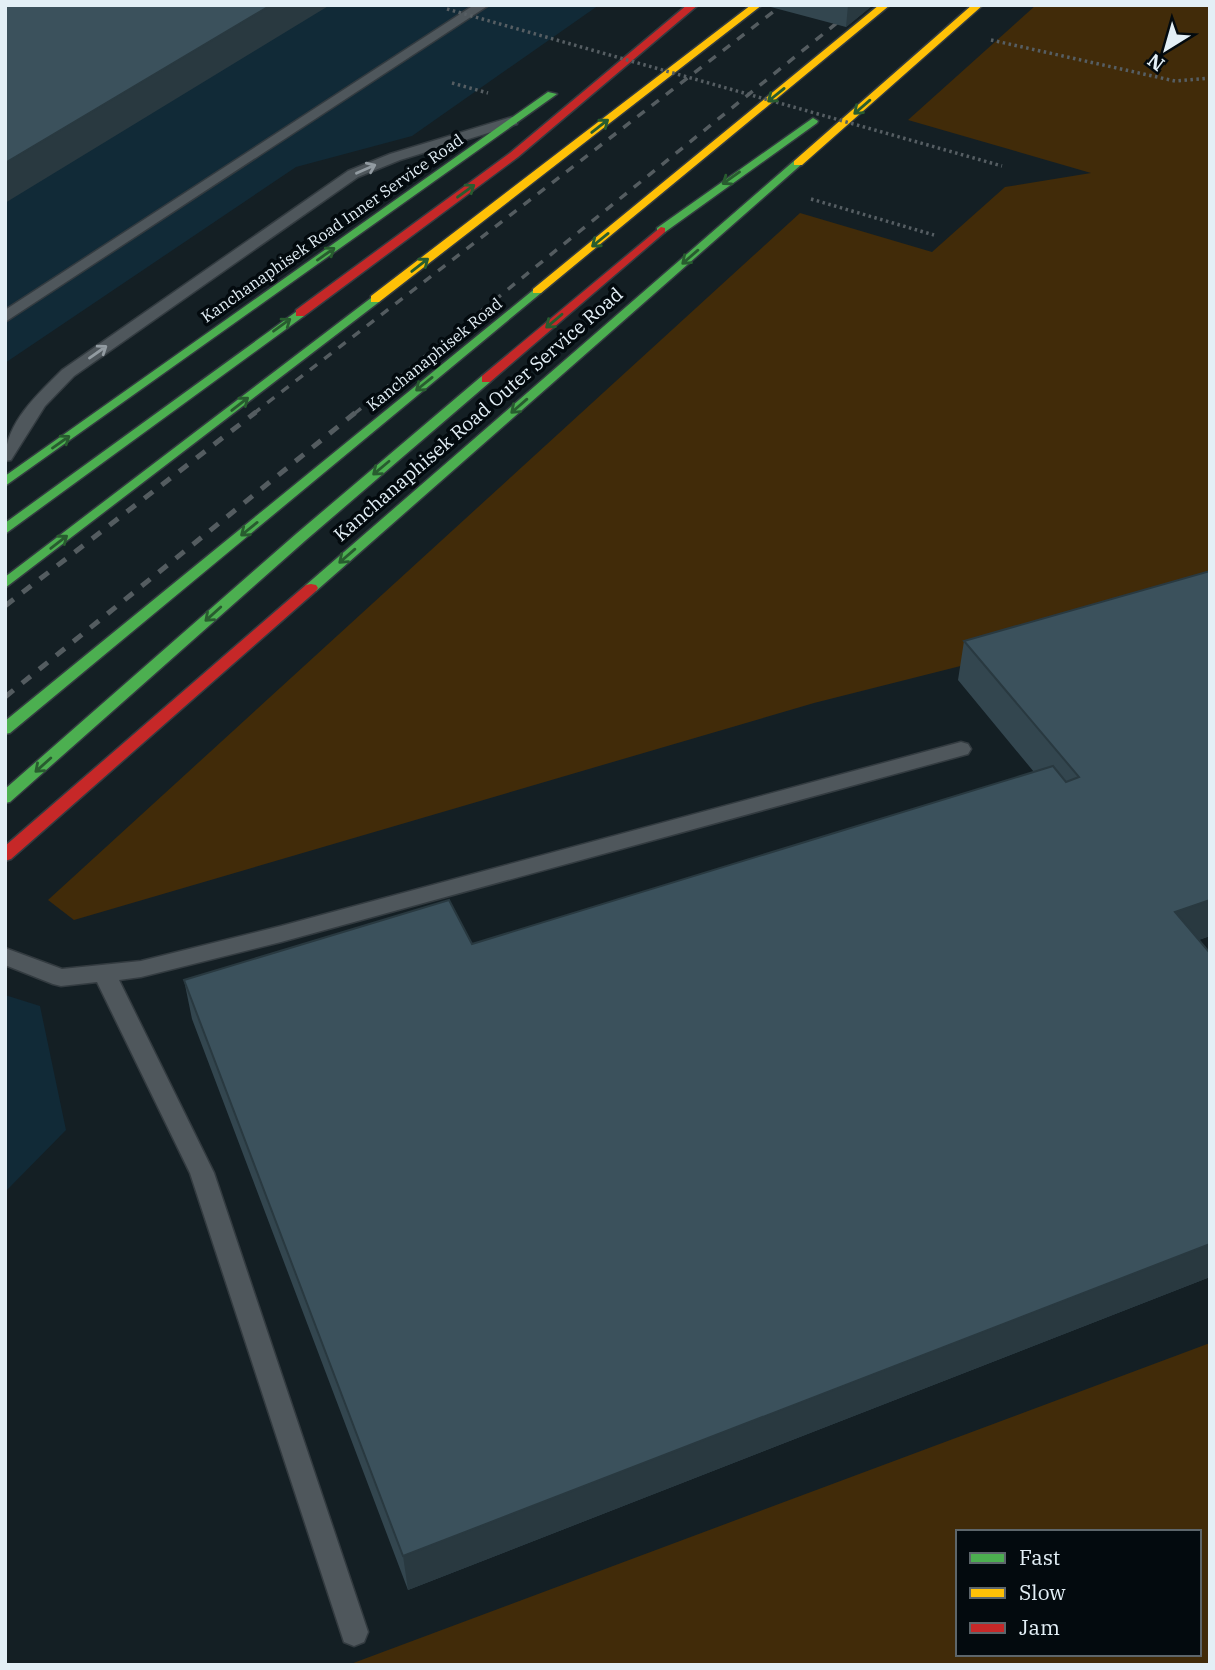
<svg xmlns="http://www.w3.org/2000/svg" width="1215" height="1670" font-family="'IBM Plex Serif',serif">
	<rect width="100%" height="100%" fill="#141f24"/>
	<path fill="#112a37" d="M5,5H599L412,136L296,167L5,363Z
		M5,995L40,1006L66,1130L5,1192Z"/>
	<path fill="#412b09" fill-rule="evenodd" d="M1036,5H1210V603L814,703L74,920L48,900L800,213L932,252L1005,187L1091,173L908,120Z
		M1210,1343V1665H348ZM958,1532H1199V1654H958Z"/>
	<g fill="none" stroke-linecap="round" stroke-linejoin="round">
		<defs>
			<path id="lane" d="M474,5H489L5,322V310Z
				M512,117L517,118V124L400,160L358,177L74,376L45,406L11,460L5,461C5,423 37,395 62,370L348,171L390,154Z
				M961,742L968,744L971,749L968,754L281,942L141,977L119,980L214,1173L368,1632L364,1642L354,1646L344,1642L190,1173L97,982L61,986L53,984L5,965V948L62,969L141,961L281,926Z"/>
			<path id="fast" d="M548,92L557,94L5,486V476Z
				M813,118L818,121L817,123L665,232H657V228Z
				M794,161L803,163L316,591H306L304,588L306,585Z
				M537,287L543,291L541,293L10,733L5,734V721Z
				M375,295L381,299L379,302L5,588V577Z
				M300,309L304,310V316L5,534V523Z
				M486,375L490,376V382L306,540L10,802L5,803V789L296,534L482,376Z"/>
			<path id="slow" d="M751,5H762L379,302H371V296Z
				M879,5H890L541,293H533V289Z
				M972,5H983L802,165H794V161Z"/>
			<path id="jam" d="M687,5H698L518,157L304,316H296V310L510,153Z
				M661,227L665,228V232L490,382H482V376Z
				M311,584L316,585L318,588L316,591L11,859L5,861V846L306,585Z"/>
		</defs>
		<use href="#lane" stroke="#333b40" stroke-width="3"/>
		<use href="#fast" stroke="#333b40" stroke-width="3"/>
		<use href="#slow" stroke="#333b40" stroke-width="3"/>
		<use href="#jam" stroke="#333b40" stroke-width="3"/>
		<path stroke="#565e63" stroke-width="3.5" stroke-dasharray="2.5 3.5" stroke-linecap="butt" d="M991,40L1175,81L1210,78
			M452,83L488,93
			M811,199L934,235"/>
		<use href="#lane" fill="#4f575c" fill-rule="evenodd"/>
		<use href="#fast" fill="#4caf50" fill-rule="evenodd"/>
		<use href="#slow" fill="#ffc107" fill-rule="evenodd"/>
		<use href="#jam" fill="#c62828" fill-rule="evenodd"/>
		<path stroke="#545c60" stroke-width="3.5" stroke-dasharray="9 9" stroke-linecap="butt" d="M253,414L782,5
			M354,414L859,5"/>
		<path stroke="#545c60" stroke-width="5" stroke-dasharray="11 11" stroke-linecap="butt" d="M5,606L256,412
			M5,697L356,412"/>
		<path stroke="#565e63" stroke-width="3.5" stroke-dasharray="2.5 3.5" stroke-linecap="butt" d="M447,9L1002,166"/>
	</g>
	<path fill="#33464f" d="M767,5H873L846,27L767,6Z
		M1210,571V936L1199,940L1210,953V1277L408,1590L192,1019L184,980L472,944L1034,772L958,680L964,641Z"/>
	<path fill="#293940" d="M271,5H330L5,203V163Z
		M848,5H873L846,27Z
		M1210,900V936L1165,951L1175,912Z
		M1210,1244V1277L408,1590L403,1556Z"/>
	<path fill="#3b515c" stroke="#293940" stroke-width="2" d="M5,5H271L5,163Z
		M1210,571V900L1175,912L1210,953V1244L403,1556L184,980L449,900L472,944L1053,766L1066,782L1079,777L964,641Z"/>
	<defs><path id="oneway-shaft" d="M-6 0H5M1.5-3L5.5 0L1.5 3" fill="none" stroke-width="1.6" stroke-linecap="round" stroke-linejoin="round" transform="scale(1.75)"/></defs>
	<g stroke="#285c2f">
		<use href="#oneway-shaft" transform="translate(776 95) rotate(141)"/>
		<use href="#oneway-shaft" transform="translate(862 107) rotate(139)"/>
		<use href="#oneway-shaft" transform="translate(600 126) rotate(-38)"/>
		<use href="#oneway-shaft" transform="translate(731 178) rotate(145)"/>
		<use href="#oneway-shaft" transform="translate(466 191) rotate(-36)"/>
		<use href="#oneway-shaft" transform="translate(600 240) rotate(141)"/>
		<use href="#oneway-shaft" transform="translate(326 254) rotate(-35)"/>
		<use href="#oneway-shaft" transform="translate(690 257) rotate(139)"/>
		<use href="#oneway-shaft" transform="translate(420 265) rotate(-38)"/>
		<use href="#oneway-shaft" transform="translate(554 321) rotate(140)"/>
		<use href="#oneway-shaft" transform="translate(282 325) rotate(-36)"/>
		<use href="#oneway-shaft" transform="translate(424 384) rotate(141)"/>
		<use href="#oneway-shaft" transform="translate(240 404) rotate(-38)"/>
		<use href="#oneway-shaft" transform="translate(519 406) rotate(139)"/>
		<use href="#oneway-shaft" transform="translate(61 442) rotate(-35)"/>
		<use href="#oneway-shaft" transform="translate(381 468) rotate(140)"/>
		<use href="#oneway-shaft" transform="translate(249 529) rotate(141)"/>
		<use href="#oneway-shaft" transform="translate(59 542) rotate(-38)"/>
		<use href="#oneway-shaft" transform="translate(347 556) rotate(139)"/>
		<use href="#oneway-shaft" transform="translate(213 614) rotate(138)"/>
		<use href="#oneway-shaft" transform="translate(43 765) rotate(138)"/>
	</g>
	<g stroke="#929ba1">
		<use href="#oneway-shaft" transform="translate(366 169) rotate(-24)"/>
		<use href="#oneway-shaft" transform="translate(98 352) rotate(-35)"/>
	</g>
	<g text-anchor="middle" stroke-width="7" stroke-linejoin="round" paint-order="stroke">
		<g font-size="16" fill="#e3eff6" stroke="#030a0e">
			<text transform="translate(332 228) rotate(-35)" y="6">Kanchanaphisek Road Inner Service Road</text>
			<text transform="translate(434 354) rotate(-39)" y="6">Kanchanaphisek Road</text>
		</g>
		<g font-size="19" fill="#e3eff6" stroke="#030a0e">
			<text transform="translate(478 414) rotate(-41)" y="7">Kanchanaphisek Road Outer Service Road</text>
		</g>
	</g>
	<rect width="1215" height="1670" fill="none" stroke="#e3eff6" stroke-width="14"/>
	<rect x="956" y="1530" width="245" height="126" fill="#030a0e" stroke="#5d666b" stroke-width="2"/>
	<rect x="970" y="1553" width="35" height="10" fill="#4caf50" stroke="#5d666b" stroke-width="2"/>
	<text x="1019" y="1565" font-size="21" fill="#e3eff6">Fast</text>
	<rect x="970" y="1588" width="35" height="10" fill="#ffc107" stroke="#5d666b" stroke-width="2"/>
	<text x="1019" y="1600" font-size="21" fill="#e3eff6">Slow</text>
	<rect x="970" y="1623" width="35" height="10" fill="#c62828" stroke="#5d666b" stroke-width="2"/>
	<text x="1019" y="1635" font-size="21" fill="#e3eff6">Jam</text>
	<g transform="translate(1166 49) rotate(217)" stroke="#030a0e" stroke-width="5" paint-order="stroke">
	<path d="M0-5L12 26L0 18L-12 26Z" fill="#e3eff6"/>
	<text y="-10" font-size="19" font-weight="bold" text-anchor="middle" fill="#e3eff6">N</text>
	</g>
</svg>
